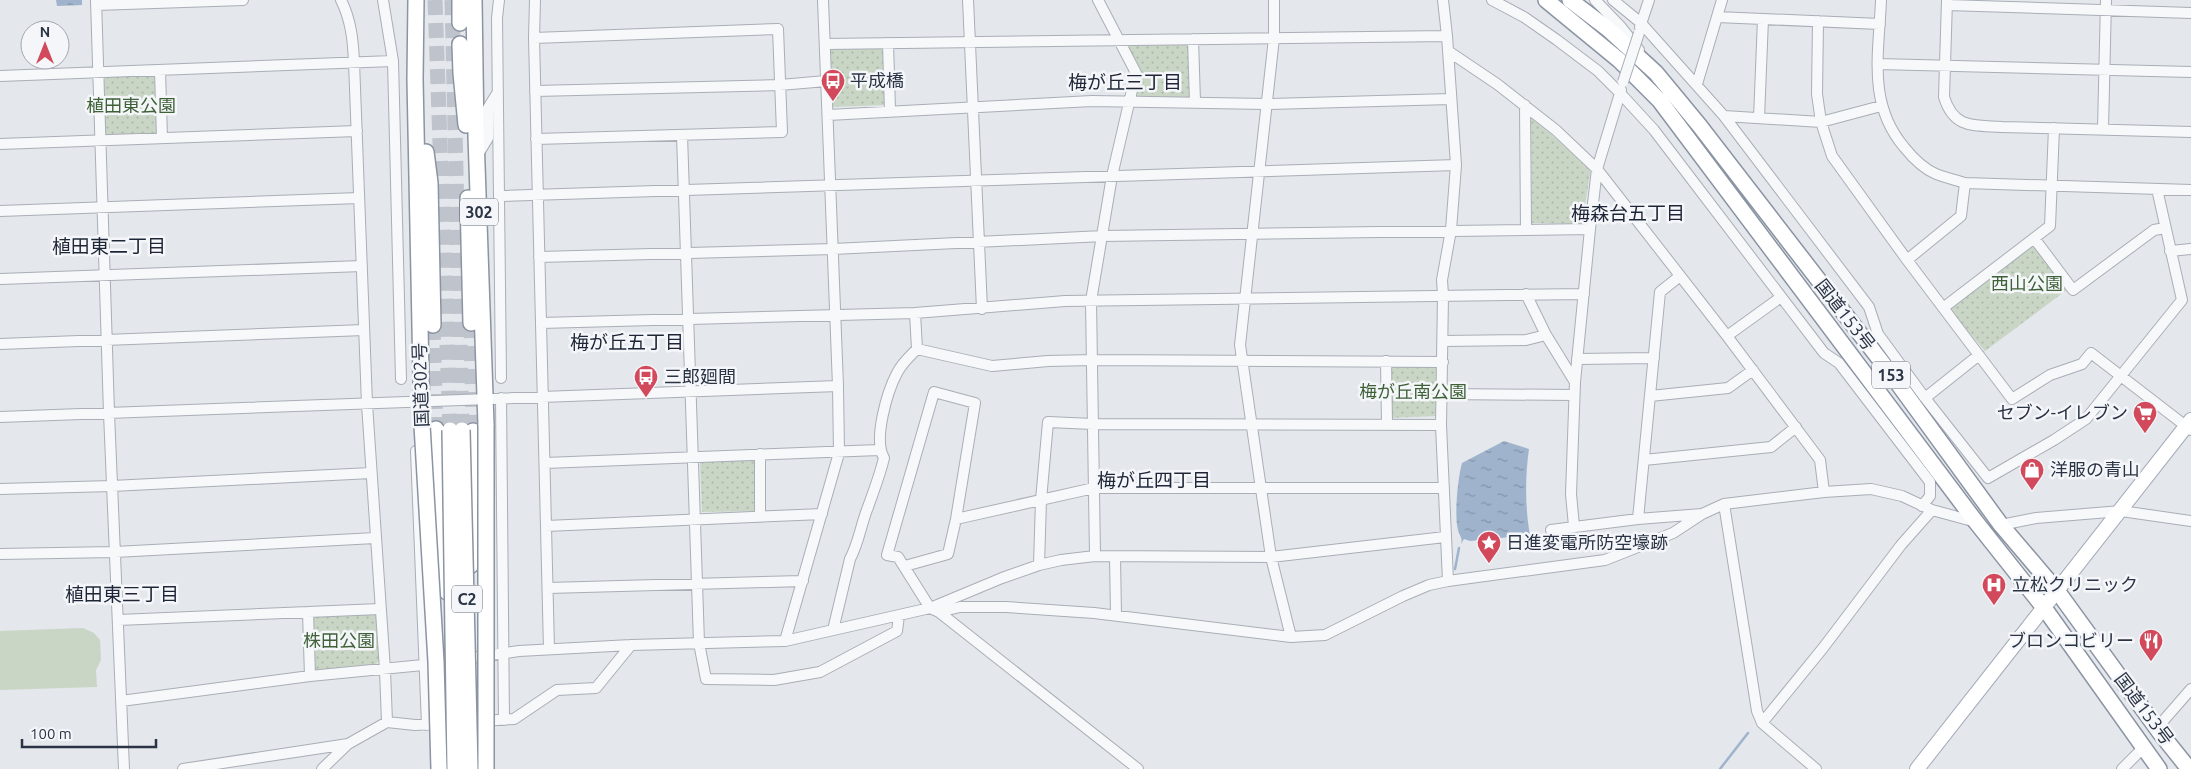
<svg xmlns="http://www.w3.org/2000/svg" width="2191" height="769" font-family="Ubuntu,'Noto Sans JP',sans-serif">
	<defs>
		<pattern id="park-dots" width="8" height="8" patternUnits="userSpaceOnUse" patternTransform="scale(1.25)"><rect width="8" height="8" fill="#c9d6c5"/><path d="M2 2h.1M6 6h.1" fill="none" stroke="#adb8ab" stroke-width="1.8" stroke-linecap="round"/></pattern>
		<pattern id="water-ripples" width="26" height="14" patternUnits="userSpaceOnUse" patternTransform="scale(1.25)"><rect width="26" height="14" fill="#9fb4cc"/><path d="M2 4q2-2 4 0t4 0M15 11q2-2 4 0t4 0" fill="none" stroke="#8293a7"/></pattern>
	</defs>
	<rect width="100%" height="100%" fill="#e4e7ec"/>
	<path fill="url(#park-dots)" d="M1125,40L1191,41L1193,100L1137,98L1135,96L1140,73Z
		M886,44L887,105L831,107L829,46Z
		M154,74L157,77L159,132L156,136L108,137L104,134L103,79L106,76Z
		M1531,118L1591,167L1582,224L1532,223Z
		M2033,245L2068,289L1985,351L1949,309Z
		M1393,365L1436,366L1439,370L1437,416L1388,418V369Z
		M756,457L758,511L702,512L700,460Z
		M376,612L379,660L376,664L313,670L311,615Z"/>
	<path fill="#c9d6c5" d="M83,628L94,633L100,640L101,660L96,670L97,687L0,690V631Z"/>
	<path fill="url(#water-ripples)" d="M56,0H82V5L57,6Z
		M1504,441L1529,449C1525,476 1525,508 1530,535L1470,541L1464,539L1461,544C1463,537 1459,536 1458,530C1454,515 1458,477 1462,463Z"/>
	<g fill="none" stroke-linecap="round" stroke-linejoin="round">
		<path stroke="#9fb4cc" stroke-width="2.5" d="M1455,569L1459,548
			M1720,769L1748,733"/>
		<path stroke="#bfc3cb" stroke-width="15" stroke-dasharray="15 8" stroke-linecap="butt" d="M435,0L450,430
			M452,0L462,430
			M471,323L473,431
			M433,325L436,429"/>
		<defs>
			<path id="minor" d="M96,0L109,413L124,769
				M341,0C351,20 353,40 354,62L367,404L385,670L387,722
				M383,0L393,61L401,379
				M499,0L497,18L501,378
				M535,0L534,38L549,649
				M968,0L982,309
				M1274,0V38L1240,345L1271,557L1291,637
				M1443,0L1447,36L1456,165L1451,230L1442,280L1443,295L1441,425L1448,581
				M1492,0L1524,17L1557,40L1598,71L1620,93L1654,130L1824,353L1839,363L1930,482V496L1922,506
				M1595,0L1621,27L1639,50
				M1613,0L1641,23L1724,116L1869,307L1878,334L1925,398L1988,478L2054,440L2086,419L2182,300L2157,189
				M1881,0C1879,53 1867,103 1904,147C1912,157 1924,169 1936,174C1946,178 1956,180 1965,183L2191,190
				M1947,0L1944,97C1954,129 1973,125 2002,127L2191,132
				M96,5L243,0
				M1947,5L2191,13
				M1717,17L1880,24
				M1818,21L1817,94L1821,122L1832,156L1907,260L2012,399L2050,375L2082,364L2091,353L2191,430
				M1640,27L1649,0
				M534,38L778,29L782,132L536,139
				M1193,39L1195,102
				M888,43L890,111
				M825,44L1447,36
				M1448,51L1497,84L1557,131L1597,169L1727,336L1820,460L1824,492
				M1878,64L2191,72
				M160,70L162,138
				M0,76L393,61
				M1697,84L1722,0
				M535,91L780,85L826,81
				M1525,105L1526,230
				M828,115L1092,101L1267,104L1451,99
				M1724,116L1821,122L1881,106
				M1759,118L1763,19
				M2103,129L2106,0
				M682,135L699,643L706,679L774,680L820,672L897,631L899,616
				M0,144L357,131
				M477,156L488,138V108L498,92
				M500,196L1456,165
				M0,211L359,198
				M2034,238L2073,290L2154,230L2165,228
				M2170,251L2191,249
				M539,257L833,249L1103,236L1590,229
				M1907,260L1961,216L1965,183
				M0,279L362,266
				M1526,294L1546,335L1575,382
				M1943,308L2050,226L2054,128
				M541,323L915,313L1065,301L1584,294
				M1727,336L1781,297
				M1443,341L1526,340L1546,335
				M0,344L364,330
				M917,349L992,366L1048,361L1093,360L1443,362
				M1577,359L1654,358
				M1386,361L1387,424
				M1442,394L1574,395
				M1650,396L1728,388L1753,370
				M501,398L504,720
				M1925,398L1979,355
				M0,417L838,386
				M416,451L427,725
				M760,454V517
				M1644,460L1771,447L1796,427
				M545,463L879,450
				M0,489L112,486L371,473
				M1724,504L1757,711L1762,723L1816,769
				M956,519L1094,488H1444
				M1638,519L1660,292L1680,276
				M2001,525L2036,518L2121,511L2191,521
				M546,526L822,514
				M1574,526L1571,494L1575,382L1590,229L1597,169L1621,90
				M1551,530L1638,519L1702,514L1724,504L1824,492L1871,489L1902,496L1932,510L1976,522
				M0,554L115,552L375,538
				M1095,556L1091,301L1112,176L1136,73L1098,0
				M1115,557L1116,615
				M1039,565L1041,500L1048,422L1093,424L1441,425
				M905,566L948,554L956,519L975,403L934,392L887,555L898,557L930,608L939,612L1138,769
				M548,588L803,581
				M308,612L310,676
				M939,612L960,607H1006L1094,613L1291,637L1325,635L1403,596L1429,585L1448,581L1605,560L1673,533L1702,514
				M118,620L380,609
				M833,630L850,559C859,542 861,524 868,507C874,490 880,475 884,458C873,440 887,392 897,373C902,363 910,356 917,349L915,313
				M785,641L839,453L838,386L823,0
				M121,701L310,676L423,665L519,651L631,645L785,641L930,608L1002,578L1039,565L1061,560L1095,556L1271,557L1445,537
				M1762,723L1823,648L1901,545L1932,510
				M2157,728L2191,689
				M183,769L348,744
				M322,769L348,744L387,722L415,725L514,719L557,690L596,688L631,645
				M2122,769L2144,747"/>
			<path id="major" d="M1917,769L2191,420"/>
			<path id="highway" d="M416,0L415,79L422,425
				M460,0V23
				M474,0L476,136L486,425
				M1546,0L1619,60L1660,101L1976,522L2045,609L2159,769
				M1570,0L1608,29L1656,73L1699,125L1891,374L2001,525L2058,592L2161,734L2189,769
				M460,44L461,73L466,125
				M426,152L430,183L433,325
				M468,198L471,323
				M436,429L443,560L447,592
				M471,565L473,431"/>
		</defs>
		<use href="#minor" stroke="#a9aeb7" stroke-width="12"/>
		<use href="#major" stroke="#a3abb8" stroke-width="16"/>
		<use href="#highway" stroke="#8b94a3" stroke-width="18"/>
		<use href="#minor" stroke="#f7f8fa" stroke-width="10"/>
		<use href="#major" stroke="#fff" stroke-width="14"/>
		<use href="#highway" stroke="#fff" stroke-width="15"/>
		<defs>
			<path id="minor-bridge" d="M1623,82L1639,33"/>
			<path id="highway-bridge" d="M422,425L436,662L439,769
				M450,430L455,769
				M462,430L470,769
				M486,769V425"/>
		</defs>
		<use href="#minor-bridge" stroke="#a9aeb7" stroke-width="12" stroke-linecap="butt"/>
		<use href="#highway-bridge" stroke="#8b94a3" stroke-width="18" stroke-linecap="butt"/>
		<use href="#minor-bridge" stroke="#f7f8fa" stroke-width="10"/>
		<use href="#highway-bridge" stroke="#fff" stroke-width="15"/>
	</g>
	<defs>
		<symbol id="bus-pin" viewBox="-11 -11 22 30"><path d="M0 17L-7.5 6A9.5 9.5 0 1 1 7.5 6Z" fill="#d1495b" stroke="#f4f6f9"/><path d="M-5-6H5V4H4V6H2V4H-2V6H-4V4H-5ZM-3.5-4V0h7V-4ZM-3.5 1.2v1.5H-2V1.2ZM2 1.2v1.5H3.5V1.2Z" fill="#fff"/></symbol>
		<symbol id="supermarket-pin" viewBox="-11 -11 22 30"><path d="M0 17L-7.5 6A9.5 9.5 0 1 1 7.5 6Z" fill="#d1495b" stroke="#f4f6f9"/><path d="M-6-5.5h2.5l.6 2H6L4.5 2H-2.5L-4.4-4H-6ZM-1.5 3.2a1.3 1.3 0 1 0 .1 0ZM3 3.2a1.3 1.3 0 1 0 .1 0Z" fill="#fff"/></symbol>
		<symbol id="shop-pin" viewBox="-11 -11 22 30"><path d="M0 17L-7.5 6A9.5 9.5 0 1 1 7.5 6Z" fill="#d1495b" stroke="#f4f6f9"/><path d="M-5-2.5h2.3a2.7 3.5 0 0 1 5.4 0H5L5.5 6h-11ZM-1.5-2.5h3a1.5 2.3 0 0 0-3 0Z" fill="#fff"/></symbol>
		<symbol id="sight-pin" viewBox="-11 -11 22 30"><path d="M0 17L-7.5 6A9.5 9.5 0 1 1 7.5 6Z" fill="#d1495b" stroke="#f4f6f9"/><path d="M0-6L1.8-2.2L6-1.7L2.9 1.2L3.7 5.4L0 3.3L-3.7 5.4L-2.9 1.2L-6-1.7L-1.8-2.2Z" fill="#fff"/></symbol>
		<symbol id="hospital-pin" viewBox="-11 -11 22 30"><path d="M0 17L-7.5 6A9.5 9.5 0 1 1 7.5 6Z" fill="#d1495b" stroke="#f4f6f9"/><path d="M-5-5h3v3.5h4V-5h3V5h-3V1.5h-4V5h-3Z" fill="#fff"/></symbol>
		<symbol id="restaurant-pin" viewBox="-11 -11 22 30"><path d="M0 17L-7.5 6A9.5 9.5 0 1 1 7.5 6Z" fill="#d1495b" stroke="#f4f6f9"/><path d="M-5-6h1v4h1v-4h1v4h1v-4h1v5L-1.5 .5V6h-2V.5L-5-1ZM5-6V6H3V1.5H1.5Q1.5-4 5-6Z" fill="#fff"/></symbol>
	</defs>
	<g fill-rule="evenodd">
		<use href="#bus-pin" x="819" y="67" width="28" height="38"/>
		<use href="#bus-pin" x="632" y="363" width="28" height="38"/>
		<use href="#supermarket-pin" x="2131" y="399" width="28" height="38"/>
		<use href="#shop-pin" x="2018" y="456" width="28" height="38"/>
		<use href="#sight-pin" x="1475" y="529" width="28" height="38"/>
		<use href="#hospital-pin" x="1980" y="571" width="28" height="38"/>
		<use href="#restaurant-pin" x="2137" y="627" width="28" height="38"/>
	</g>
	<g text-anchor="middle" stroke-width="5" stroke-linejoin="round" paint-order="stroke">
		<g fill="#f4f6f9" stroke="#676e7b" stroke-width="1">
			<rect x="460" y="198.5" width="38" height="27" rx="4"/>
			<rect x="1872" y="361.5" width="38" height="27" rx="4"/>
			<rect x="452" y="585.5" width="30" height="27" rx="4"/>
		</g>
		<g font-size="16" font-weight="bold" fill="#2b3445">
			<text x="479" y="218">302</text>
			<text x="1891" y="381">153</text>
			<text x="467" y="605">C2</text>
		</g>
		<g font-size="18" fill="#2b3445" stroke="#f4f6f9" text-anchor="start">
			<text x="850" y="87">平成橋</text>
			<text x="664" y="383">三郎廻間</text>
			<text x="2128" y="419" text-anchor="end">セブン-イレブン</text>
			<text x="2050" y="476">洋服の青山</text>
			<text x="1506" y="549">日進変電所防空壕跡</text>
			<text x="2012" y="591">立松クリニック</text>
			<text x="2134" y="647" text-anchor="end">ブロンコビリー</text>
		</g>
		<g font-size="18" fill="#3f6138" stroke="#f4f6f9">
			<text x="131" y="112">植田東公園</text>
			<text x="2027" y="290">西山公園</text>
			<text x="1413" y="398">梅が丘南公園</text>
			<text x="339" y="647">株田公園</text>
		</g>
		<g font-size="18" fill="#2b3445" stroke="#f4f6f9">
			<text transform="translate(1845 315) rotate(52)" y="6">国道153号</text>
			<text transform="translate(421 385) rotate(-92)" y="6">国道302号</text>
			<text transform="translate(2144 709) rotate(53)" y="6">国道153号</text>
		</g>
		<g font-size="19" fill="#1d2536" stroke="#f4f6f9">
			<text x="1125" y="89">梅が丘三丁目</text>
			<text x="1628" y="220">梅森台五丁目</text>
			<text x="109" y="253">植田東二丁目</text>
			<text x="627" y="349">梅が丘五丁目</text>
			<text x="1154" y="487">梅が丘四丁目</text>
			<text x="122" y="601">植田東三丁目</text>
		</g>
	</g>
	<g transform="translate(45 45)"><circle r="24" fill="#f4f6f9" stroke="#a4a8b1"/>
	<path d="M0-4L9 19L0 12L-9 19Z" fill="#d1495b"/>
	<text y="-8" font-size="14" font-weight="bold" text-anchor="middle" fill="#2b3445">N</text>
	</g>
	<path d="M22 739v8h134v-8" fill="none" stroke="#2b3445" stroke-width="2.5"/>
	<text x="30" y="739" font-size="15" fill="#2b3445" stroke="#f4f6f9" stroke-width="4" paint-order="stroke">100 m</text>
</svg>
